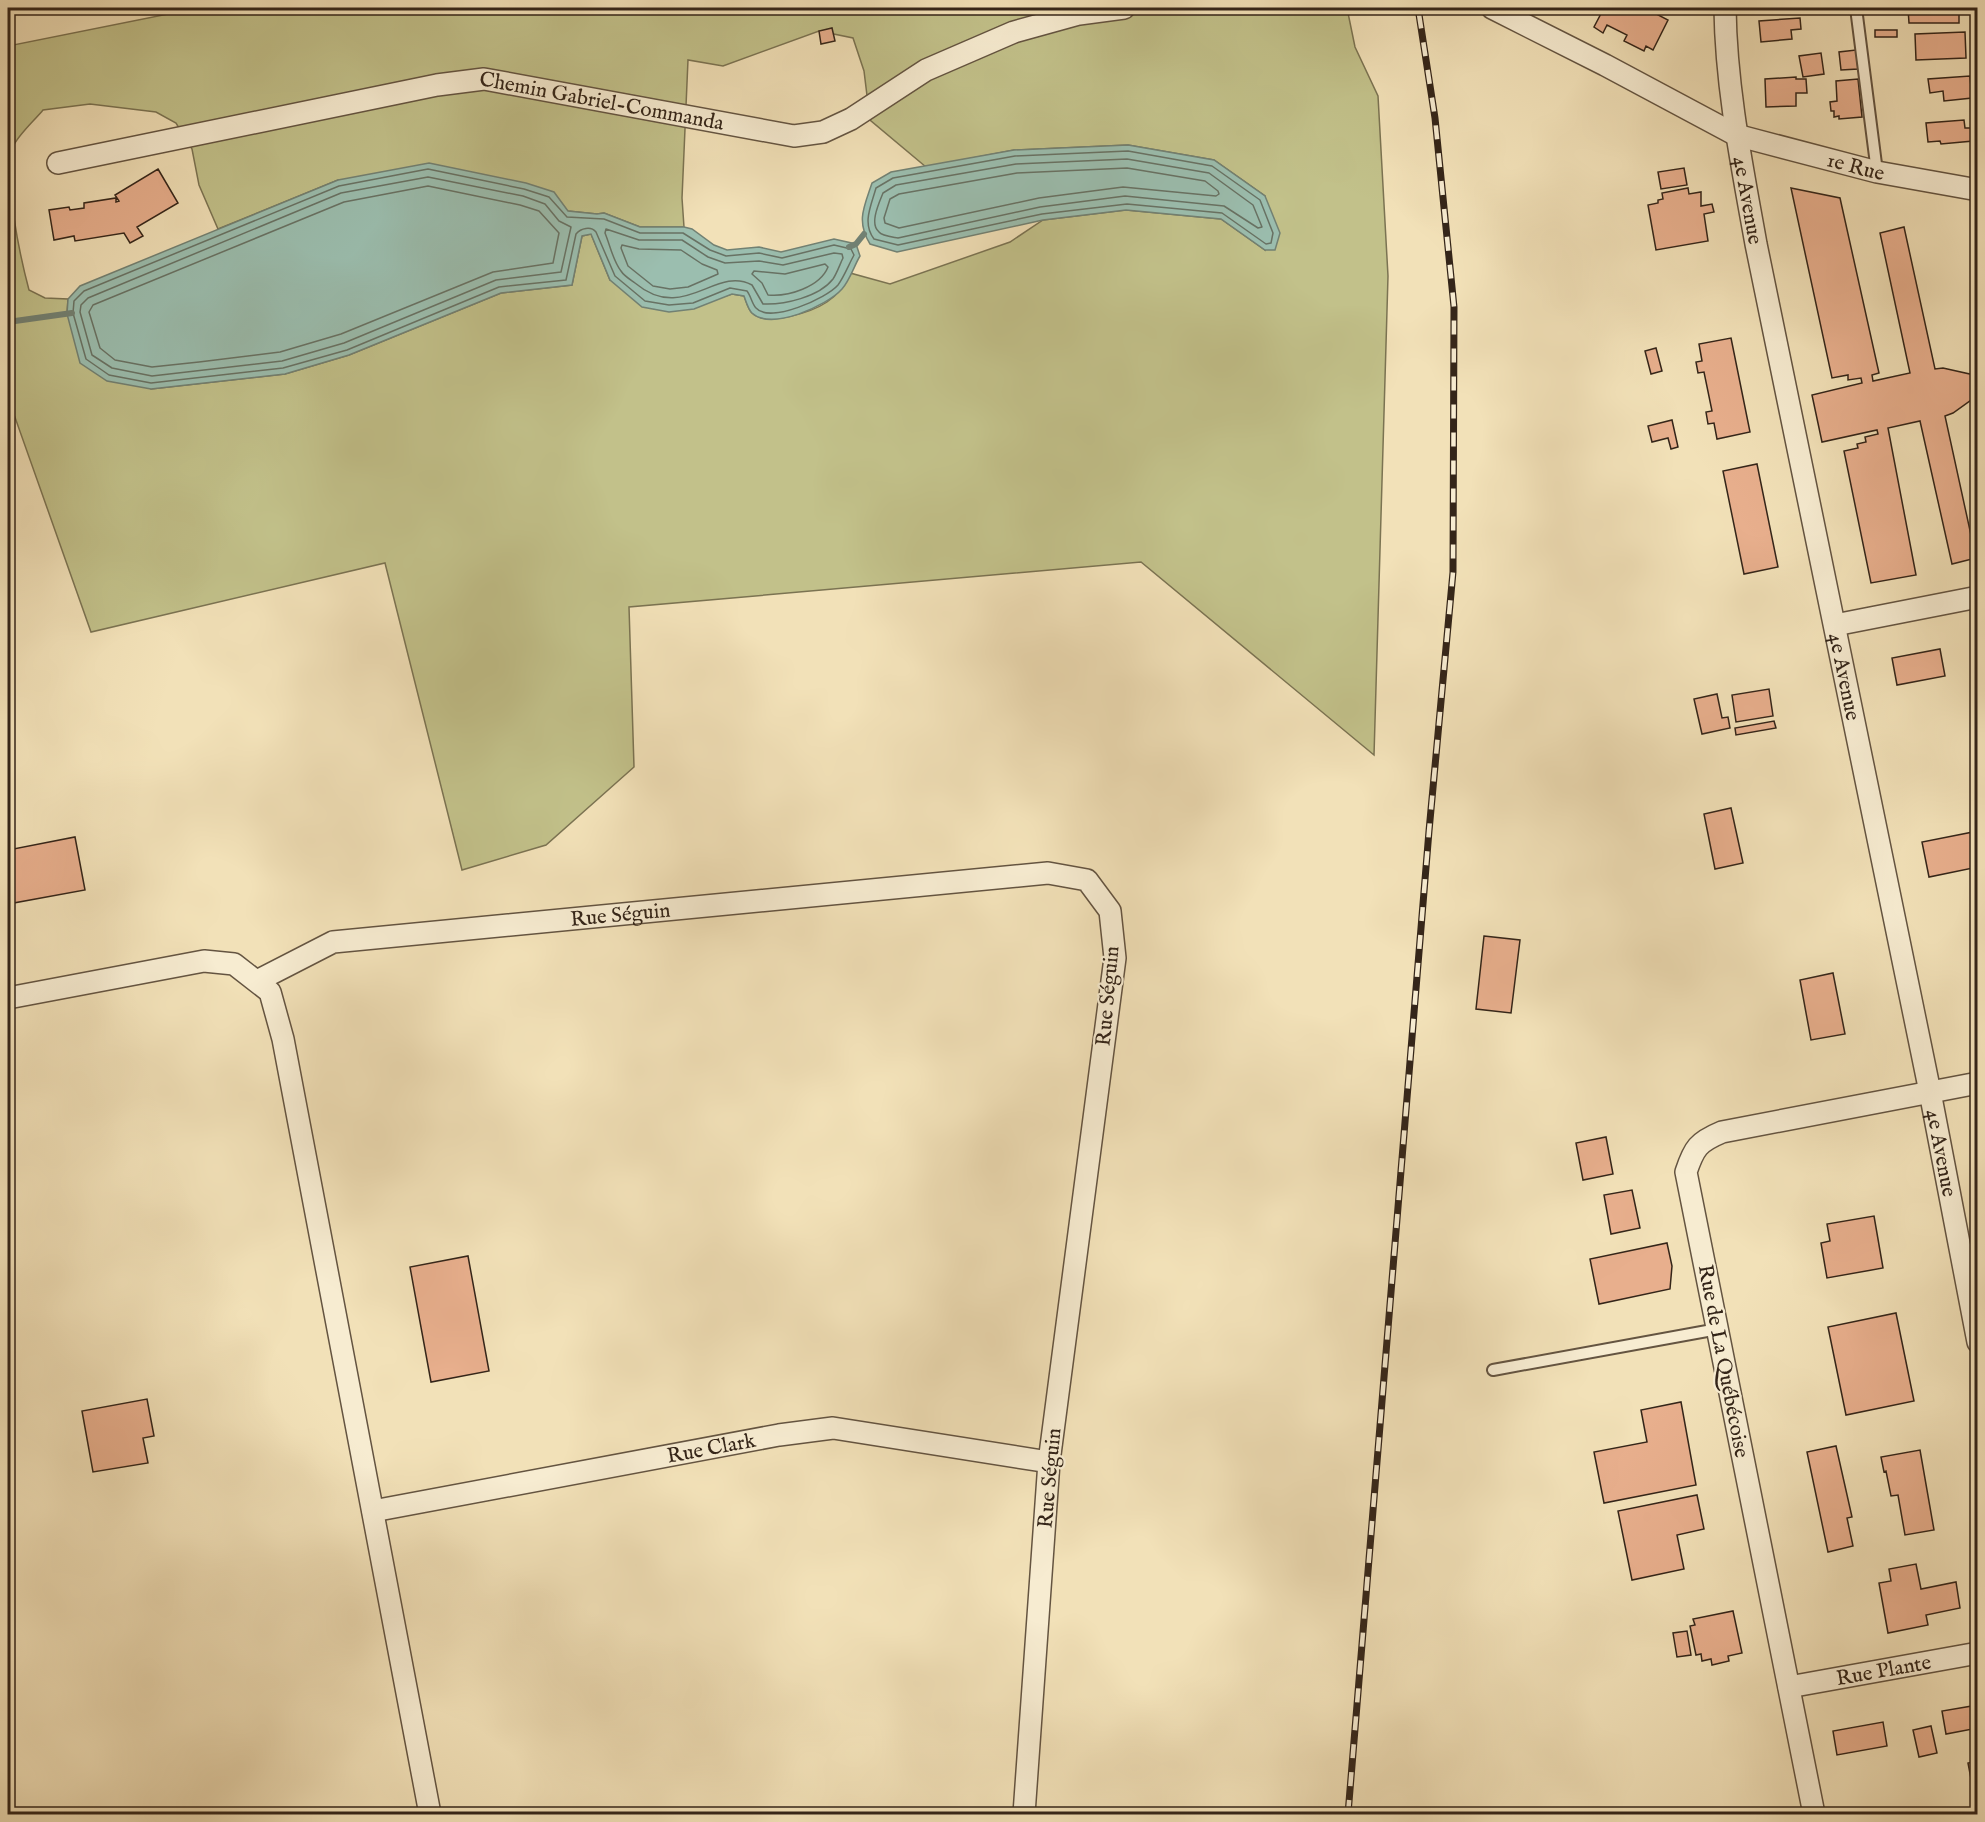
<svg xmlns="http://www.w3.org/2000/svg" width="1985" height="1822" font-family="'IM FELL English',serif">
	<rect width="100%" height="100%" fill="#f2e1b8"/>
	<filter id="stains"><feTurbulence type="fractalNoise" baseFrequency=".00333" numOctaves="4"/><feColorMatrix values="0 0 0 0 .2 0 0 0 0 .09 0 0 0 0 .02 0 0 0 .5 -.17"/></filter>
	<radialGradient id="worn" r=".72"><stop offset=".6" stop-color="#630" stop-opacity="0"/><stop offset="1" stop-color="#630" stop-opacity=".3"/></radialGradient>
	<path fill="#c2c18a" stroke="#7b7352" stroke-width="1.5" fill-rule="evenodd" d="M198,8H1347L1355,47L1378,96L1388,276L1374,755L1141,562L629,607L634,767L546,845L462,870L385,563L91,632L11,406L8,405V46ZM819,31L853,38L864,71L870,120L926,167L1014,150L1128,145L1214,160L1265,196V250L1221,219L1126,210L1043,220L1010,242L890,284L850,273C845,285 839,294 827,302C812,312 767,327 752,313C748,309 746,301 744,296L732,294L716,299L610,280L591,234L582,236L572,285L501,293L349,355L285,374L151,389L67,314L68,299L45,298L29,290C21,260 2,174 13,147C17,136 35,120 43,110L90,104L156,112L176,123L192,149L199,185L218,229L338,180L568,211L597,214L604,213L640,227H684L682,198L688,60L723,66Z"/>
	<path fill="#9bbeaf" stroke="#728173" stroke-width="1.5" d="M1128,145L1214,160L1265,196L1280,233L1275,250H1265L1221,219L1126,210L1043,220L897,252L870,244C856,221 864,207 872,183L891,172L1014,150Z
		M429,163L526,183L554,192L568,211L597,214L604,213L640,227H684L692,229L714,245L727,250L759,247L781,252L834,239L856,244L860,256C854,266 850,280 842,289C827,306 771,331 752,313C748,309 746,301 744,296L732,294L694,309L669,312L642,307L610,280L591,234L582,236L572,285L501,293L349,355L285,374L151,389L107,381L80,363L67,314L68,299L80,286L338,180Z"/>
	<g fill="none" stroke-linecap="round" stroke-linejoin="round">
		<path stroke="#687264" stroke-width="1.5" d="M1128,151L1212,166L1260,200L1273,233L1271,243L1266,244L1222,213L1127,204L1042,214L898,245L874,239C862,223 871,206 876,188L893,178L1015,156Z
			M1127,159L1209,173L1253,205L1262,227L1258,228L1224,206L1125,196L1040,207L898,238C893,237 882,236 879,232C869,224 879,203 883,193L896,185L1016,164Z
			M1127,168L1205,181L1218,191L1219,194L1216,196L1123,187L1039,198L899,228L885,223L884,218L890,199L899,194L1017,173Z
			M428,169L524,189L549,197L567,217L604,219L640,233H683L710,250L726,256L759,253L782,258L834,245L851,249L854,255C849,264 844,277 838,285C827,298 770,324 756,308C752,304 751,296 747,291L730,288L693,303L669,305L645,301L615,276L596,232C591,226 581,228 576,234L566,280L499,287L347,350L283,368L151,383L109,375L86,359L73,313L74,301L84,291L339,186Z
			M428,177L523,196L545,204L559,221L571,227L561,272L496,280L344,343L282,361L152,376L112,368L92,355L80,312L81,305L88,298L341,193Z
			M428,186L520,205L539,211L559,233L553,263L493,272L341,334L280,352L199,362L152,367L115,360L100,348L89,312L93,305L344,202Z
			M606,229L639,240H682L708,257L725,263L759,261L783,265L834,253L842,254L843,258C840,264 837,273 833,279C819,297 784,305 763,304L752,285C715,265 684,324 635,283C631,280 624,276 621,271C613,261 610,245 605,233Z
			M622,245L639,249L681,250L702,264L717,270L718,274L688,287L670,289L653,286L628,266L621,248Z
			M825,264L828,267C820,287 788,297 768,295L762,283L752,274L754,271L785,274Z"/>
		<path stroke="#728173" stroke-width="6" d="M849,247L856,244L864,234
			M8,322L72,313"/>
	</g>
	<path fill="#e8af8d" stroke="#342519" stroke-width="1.5" d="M1604,8H1645L1668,20L1653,50L1646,46L1644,51L1624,41L1627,35L1607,25L1603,33L1594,27Z
		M1908,8H1959V23H1909Z
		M1800,18L1801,29L1791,30L1792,39L1761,42L1759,21Z
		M832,28L835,41L821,44L819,31Z
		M1875,30H1897V37H1875Z
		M1965,32L1966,58L1916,60L1915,34Z
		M1856,50L1858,69L1841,70L1839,52Z
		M1821,53L1824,74L1803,77L1799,56Z
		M1970,76L1972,98L1944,101L1943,91L1930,93L1928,79Z
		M1796,77V79H1806L1807,93H1796V106L1766,107L1765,79Z
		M1858,79L1862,117L1839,119V116L1834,117V111H1831L1830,102L1837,101L1836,81Z
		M1964,120L1965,128H1972L1973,141L1941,144L1940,141L1928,142L1926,123Z
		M1684,168L1687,185L1661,189L1658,172Z
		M158,169L178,203L137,227L143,236L130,243L124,233L75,241L74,236L54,240L49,210L69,207L70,210L84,208V203L116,198V202L119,201L115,195Z
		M1688,188L1689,194L1701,192V206L1712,204L1714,212L1704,214L1708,241L1656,250L1648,205L1658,203V200L1663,199L1662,193Z
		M1791,188L1840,198L1879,373L1872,375L1873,381L1910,373L1880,233L1904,227L1935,369L1943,368L1974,375L1978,389V395L1953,413L1945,416L1976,558L1952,564L1920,421L1888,428L1916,575L1871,583L1844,451L1858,448L1857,444L1866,442L1865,437L1878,434L1877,430L1822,442L1812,395L1862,383L1861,378L1848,380V375L1832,378Z
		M1731,338L1750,432L1717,439L1714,423L1708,424L1706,412L1712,411L1704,372L1698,373L1696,362L1702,361L1699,344Z
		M1656,348L1662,371L1651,374L1645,351Z
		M1672,420L1678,447L1671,449L1668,438L1652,442L1648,426Z
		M1757,464L1778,567L1744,574L1723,471Z
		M1940,649L1945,676L1897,685L1892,658Z
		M1769,689L1773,716L1736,722L1732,695Z
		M1717,694L1722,718L1728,717L1730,728L1702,734L1694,699Z
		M1774,721L1776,728L1736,735L1735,728Z
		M1731,808L1743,863L1715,869L1704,814Z
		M1978,831V867L1929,877L1922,842Z
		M75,837L85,890L8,904V850Z
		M1484,936L1520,940L1511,1013L1476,1009Z
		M1833,973L1845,1034L1811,1040L1800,980Z
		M1606,1137L1613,1174L1583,1180L1576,1143Z
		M1632,1190L1640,1228L1611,1234L1604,1195Z
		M1874,1216L1883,1268L1827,1278L1821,1243L1830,1241L1827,1224Z
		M1667,1243L1672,1266L1670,1289L1599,1304L1590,1259Z
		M468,1256L489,1371L431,1382L410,1267Z
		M1896,1313L1914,1401L1846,1415L1828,1327Z
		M147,1399L154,1436L143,1438L148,1463L93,1472L82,1411Z
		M1681,1402L1696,1485L1604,1503L1594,1452L1647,1442L1641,1410Z
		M1836,1446L1852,1517L1847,1518L1853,1546L1828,1552L1807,1452Z
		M1920,1450L1934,1530L1905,1535L1898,1495L1891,1496L1886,1471L1884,1472L1881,1457Z
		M1697,1495L1704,1529L1677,1535L1684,1569L1632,1580L1618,1511Z
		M1916,1564L1921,1589L1956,1582L1960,1608L1926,1615L1928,1625L1888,1633L1879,1583L1891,1581L1889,1569Z
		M1733,1611L1742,1653L1728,1656L1729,1661L1712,1665L1711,1659L1702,1661L1701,1654L1696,1655L1690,1626L1695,1625L1693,1619Z
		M1687,1631L1691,1655L1677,1657L1673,1633Z
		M1978,1705V1728L1946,1734L1942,1711Z
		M1883,1722L1887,1746L1837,1755L1833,1731Z
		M1931,1726L1937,1753L1919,1757L1913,1730Z
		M1978,1761V1805H1976L1968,1763Z"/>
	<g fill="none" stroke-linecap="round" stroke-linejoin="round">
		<defs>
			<path id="service" d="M1856,8L1877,172
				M1493,1370L1718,1329"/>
			<g id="minor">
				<path id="s1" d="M1492,8L1605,65L1736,135L1877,172L1978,190"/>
				<path id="s2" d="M1725,8C1726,87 1742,166 1756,244L1930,1092L1978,1342"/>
				<path id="s3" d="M58,163L437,85L484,79L794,136L823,132L851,119L926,70L1014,32L1079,14L1124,8"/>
				<path d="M1835,625L1978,597"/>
				<path id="s4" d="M257,981L333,942L1048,873L1087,880L1110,911L1115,958L1049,1462L1024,1814"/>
				<path d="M8,998L204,961L234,964L270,992L283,1039L430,1814"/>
				<path id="s5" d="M373,1511L779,1435L833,1428L1049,1462"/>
				<path id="s6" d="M1789,1687L1978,1653"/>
				<path d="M1814,1814L1686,1172C1694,1148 1698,1142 1722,1132L1978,1083"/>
			</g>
		</defs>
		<use href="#service" stroke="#645441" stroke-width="14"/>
		<use href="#minor" stroke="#645441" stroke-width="24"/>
		<use href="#service" stroke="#f7ecd1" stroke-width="10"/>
		<use href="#minor" stroke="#f7ecd1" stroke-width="21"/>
		<defs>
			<path id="rail" d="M1348,1814L1429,831L1453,572L1454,307L1435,118L1418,8"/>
		</defs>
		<use href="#rail" stroke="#342519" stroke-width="7"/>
		<use href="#rail" stroke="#f7ecd1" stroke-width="4.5" stroke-dasharray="14" stroke-linecap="butt"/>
	</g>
	<g text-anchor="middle" stroke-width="4.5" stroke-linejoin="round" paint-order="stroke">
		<g font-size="21" fill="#342519" stroke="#f7ecd1">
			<text dy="7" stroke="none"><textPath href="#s3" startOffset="554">Chemin Gabriel-Commanda</textPath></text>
			<text dy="7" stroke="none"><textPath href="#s1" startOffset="399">1e Rue</textPath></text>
			<text dy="7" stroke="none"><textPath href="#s2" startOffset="194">4e Avenue</textPath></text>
			<text dy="7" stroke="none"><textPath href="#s2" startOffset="680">4e Avenue</textPath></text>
			<text dy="7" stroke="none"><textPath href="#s4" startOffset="374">Rue Séguin</textPath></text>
			<text transform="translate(1107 996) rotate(-85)" y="7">Rue Séguin</text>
			<text dy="7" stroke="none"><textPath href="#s2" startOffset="1166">4e Avenue</textPath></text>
			<text transform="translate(1724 1361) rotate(79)" y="7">Rue de La Québécoise</text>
			<text dy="7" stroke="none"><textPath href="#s5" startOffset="344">Rue Clark</textPath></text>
			<text transform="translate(1049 1478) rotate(-85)" y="7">Rue Séguin</text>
			<text dy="7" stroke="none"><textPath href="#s6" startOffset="96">Rue Plante</textPath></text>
		</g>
	</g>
	<rect width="1985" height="1822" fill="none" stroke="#f2e1b8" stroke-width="30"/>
	<rect x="9" y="9" width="1967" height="1804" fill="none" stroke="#342519" stroke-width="3"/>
	<rect x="15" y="15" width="1955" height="1792" fill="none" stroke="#342519" stroke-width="1.5"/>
	<rect width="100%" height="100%" filter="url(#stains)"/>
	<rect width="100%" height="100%" fill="url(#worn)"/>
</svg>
